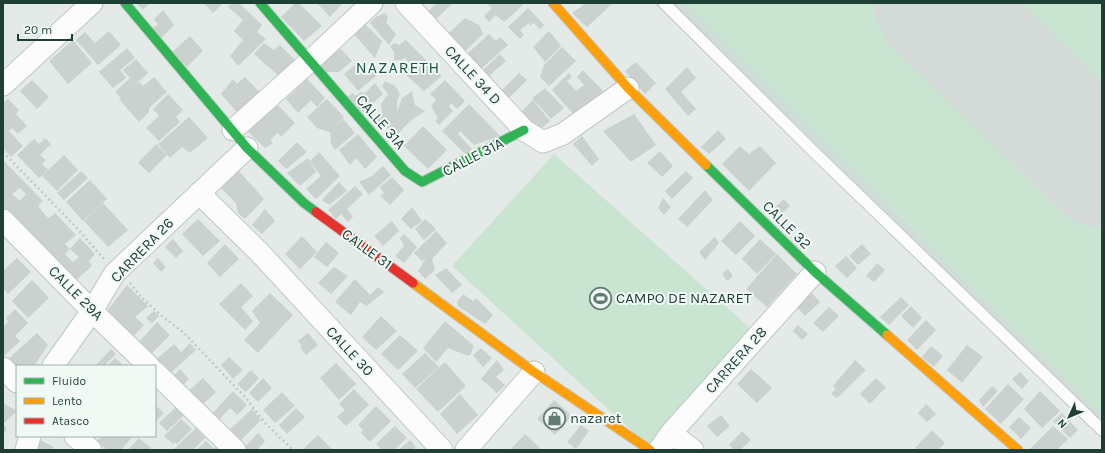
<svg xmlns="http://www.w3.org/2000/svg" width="1105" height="453" font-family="Karla,sans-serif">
	<rect width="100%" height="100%" fill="#e3eae7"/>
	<path fill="#d0dcd7" d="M654,3H1102V438L1000,339Z"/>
	<path fill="#cae4d2" d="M684,3H872L1102,227V415Z
		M988,3H1102V114Z
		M554,154L751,329L653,450L452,266Z"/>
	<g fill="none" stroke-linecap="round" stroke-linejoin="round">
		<path stroke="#d4dad8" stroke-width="121" d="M934,3L1102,167"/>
	</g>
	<path fill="#cad1ce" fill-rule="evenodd" d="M136,3H150L143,10Z
		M204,3H223L213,13Z
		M232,3H239L262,25L257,32L266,39L238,66L230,56L243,40L234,31L243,20L228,7Z
		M295,3H299L322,26L304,41L281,17Z
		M317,3H343L330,17Z
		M437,3L452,4L435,20L426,13Z
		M486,3H521L523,5L504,22L496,15L489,22L484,16L492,8Z
		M586,3H613L587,27L572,13Z
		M528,8L544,25L540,29L534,23L530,26L529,23L520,30L524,35L520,39L508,27Z
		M163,10L174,25L161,38L152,29L158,24L154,19Z
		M385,13L388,17L386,22L396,34L389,45L370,23L376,17Z
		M465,18L479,25L483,34L461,55L448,34Z
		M364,23L382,41L375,58L352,32Z
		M109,31L121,45L98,65L76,40L85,32L95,43Z
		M549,31L561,46L545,62L533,47Z
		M489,34L496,41L500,37L508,45L480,70L466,55Z
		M190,36L203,51L187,67L172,52Z
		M73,40L92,63L68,84L49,61Z
		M406,40L426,60L424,62L430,71L434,68L442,76L424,91L406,75L410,64L405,58L401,60H394V52L390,47L394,43L399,45Z
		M264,43L274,50L280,45L295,60L280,77L254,54Z
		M562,47L576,61L549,86L540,77L544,65Z
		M127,48L135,58L120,70L126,78L113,88L99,72Z
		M341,49L352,61L339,72H323L320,64Z
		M500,54L506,61L488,77L483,70Z
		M136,59L148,73L130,89L139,82L143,86L154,77L167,92L149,108V112L139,122L119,99L121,98L115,92L130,78L123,70Z
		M636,62L656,83L645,94L625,71Z
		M355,65L363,73L369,68L376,76L358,91L344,74Z
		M687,67L696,78L681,92L696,109L688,116L665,89Z
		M583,70L603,91L576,117L552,90L569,73L572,77L567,81L576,91L584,85L577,77Z
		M519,73L527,80L507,100L500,92Z
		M245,77L263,96L255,104L251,99L254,103L241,117L221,94L233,79L237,84Z
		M307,79L325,98L317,107L311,100L298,113L286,99Z
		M32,80L49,97L37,109L20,91Z
		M445,80L465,101L457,109L451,103L449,107L453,111L439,125L435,121L438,118L431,106L436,100L430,94Z
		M385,81L395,86L400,94L397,101V112L402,98L412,91L415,105L425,111L410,121L396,136L375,118L382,112L381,104L388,94L382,86Z
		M375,83L383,94L362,113L347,97L353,93L355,96L361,92L365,93Z
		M545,88L564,108L551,119L532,98Z
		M168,94L183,110L176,117L180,122L159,141L146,128L159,116L153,109Z
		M8,99L19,110L16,114L27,126L18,134L12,128L9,131L3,124V103Z
		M327,99L344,117L331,130L343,119L355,133L335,150L331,144L330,131L329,132L317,128L307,117Z
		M533,100L550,121L537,132L520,113Z
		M274,101L295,123L281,137L278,133L270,140L273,143L265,148L246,130Z
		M469,104L500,136L474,145L460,131L458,134L472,149L466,155L442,131Z
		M634,114L656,145L631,162L603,131Z
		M189,117L208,138L190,153L182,147L170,158L158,144Z
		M3,125L23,146L11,157L3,148Z
		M423,126L447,150L428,169L404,146Z
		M718,130L726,139L709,154L701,147Z
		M358,134L377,157L365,169L356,158L350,165L339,150Z
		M582,136L599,159L592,166L573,144Z
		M45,138L51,144L40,155L46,160L42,164L48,170L39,178L17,155L34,139L39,144Z
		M297,142L307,152L286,169L278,161Z
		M156,144L167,155L149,173L138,163Z
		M740,146L749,154L760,146L776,163L749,191L722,164Z
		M660,151L673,166L662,177L647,163Z
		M319,152L340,176L316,199L306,189L321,176L310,161Z
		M64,155L78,170L57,191L42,176Z
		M308,158L316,172L300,186L287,173Z
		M3,160L43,201L38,206L47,217L49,218L55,213L76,235L65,244L70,249L65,254L73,262L79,257L70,249L80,238L95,254L89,261L92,266L74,282L3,210ZM20,188L26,194L20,201L12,194Z
		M383,166L391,175L369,195L359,182L372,176Z
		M238,170L264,199L245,219L238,213L236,203L221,188Z
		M81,171L88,178L64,200L57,193Z
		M686,171L693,178L672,199L665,191Z
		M392,177L404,190L390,205L380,196L384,193L380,187Z
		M90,180L107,199L83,221L66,202Z
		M339,182L347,191L329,205L322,200Z
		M355,186L363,194L347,209L353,217L348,222L341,214L336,219L328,210Z
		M705,190L713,200L687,227L678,219Z
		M663,198L671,207L664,215L658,208Z
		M784,199L790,206L779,216L773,209Z
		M103,203L128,230L108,247L84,221Z
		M412,207L422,221L411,229L401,219Z
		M265,209L275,221L262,234L252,225Z
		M198,219L220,241L203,256L182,234Z
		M425,219L436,229L424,240L415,229Z
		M392,221L399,231L383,246L374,236Z
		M740,221L755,236L736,255L721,241Z
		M436,231L447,243L432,259L435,270L425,279L418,271L426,258L422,261L414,253Z
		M404,234L417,247L404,263L395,256L404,246L400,238Z
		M302,236L317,252L300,269L285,254Z
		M715,237L719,243L705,260L699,252Z
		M173,239L183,251L176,258L165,247Z
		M760,239L776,254L757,274L742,259Z
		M326,242L339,253L327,267L314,257Z
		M225,244L239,259L220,277L207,263Z
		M862,244L871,254L858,265L849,256Z
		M777,254L797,274L767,307L746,289Z
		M846,256L857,268L847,278L835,266Z
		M17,258L31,272L8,294L3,288V271Z
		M158,258L166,267L161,272L153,263Z
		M877,263L885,270L874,282L866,276Z
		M334,267L348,276L331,294L318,283Z
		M446,268L462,285L452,293L435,275Z
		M728,269L733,276L727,281L722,274Z
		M355,279L370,295L378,287L384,292L367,306L360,302L351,315L335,302Z
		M32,280L49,298L28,318L12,301Z
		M241,283L253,296L241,307L253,321L245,330L219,304Z
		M127,285L148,306L135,317L144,325L129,341L104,315Z
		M810,291L820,302L805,316L796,306Z
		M270,293L293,315L258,353L244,340L260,323L252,311Z
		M463,294L473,301L476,298L493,315L485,324L458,306L457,302Z
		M901,297L909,305L889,325L880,317Z
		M911,306L922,318L913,328L901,316Z
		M829,307L839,316L823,332L813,323Z
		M15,309L28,323L15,336L20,341L3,357V327L8,322L6,318Z
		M154,311L159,316L152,323L146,318Z
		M381,316L397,331L376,350L362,337Z
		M926,320L936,330L917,350L907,340Z
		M445,321L474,346L470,355L468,356L448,348L436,362L423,348Z
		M157,322L170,335L148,357L136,345Z
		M798,325L808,334L802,340L793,331Z
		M37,333L48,345L34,366H17V371L7,360Z
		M308,333L318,345L306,355L300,347L302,346L298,341Z
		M400,335L418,351L398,370L381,354Z
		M190,343L196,350L166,377L153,362L174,344L181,352Z
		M967,345L983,357L962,383L947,370Z
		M931,346L943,356L934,367L922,357Z
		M481,348L492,358L483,367L473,355Z
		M111,349L116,354L104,366H97L96,365Z
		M425,353L439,367L415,388L402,374Z
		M229,357L243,370L233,379L221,365Z
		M115,358L123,365L122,366H107Z
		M497,360L504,370L496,377L505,385L497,393L481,379Z
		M855,360L866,370L837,398L831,394L836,389L833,386Z
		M445,362L466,386L438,412L416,389Z
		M336,363L356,384L339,400L320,378Z
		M180,369L189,379L180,388L170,379Z
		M751,369L772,388L757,403L737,384Z
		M251,370L259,378L246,392L237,384Z
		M1020,372L1029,381L1022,389L1012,379Z
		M203,378L216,392L199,408L185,394Z
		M263,378L272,388L258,402L249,393Z
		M876,378L886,387L870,404L860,394Z
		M1008,384L1024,399L1001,424L985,409Z
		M992,386L998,391L983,407L979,400Z
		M354,389L369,405L346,426L337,417L345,410L339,404Z
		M233,391L247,405L237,415L230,408L217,422L210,416Z
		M1040,391L1060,411L1042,428L1024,409Z
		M282,392L295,406L275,423L263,410Z
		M460,394L478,415L457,434L440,414Z
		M554,400L572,416L555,435L537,419Z
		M3,403L17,411L3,424L7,428L3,436Z
		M926,404L936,414L927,422L918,413Z
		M155,405L164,413L155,422Z
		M376,406L391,421L370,442L361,433L363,430L358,425Z
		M176,407L184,415L167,431L159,423Z
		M296,408L305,417L287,434L279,425Z
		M252,409L261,420L236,445L225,434Z
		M1062,413L1078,430L1070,438L1053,421Z
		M721,415L730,426L717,437L707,426Z
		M1019,417L1031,428L1021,439L1009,427Z
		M181,419L192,429L177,444L175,442L173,444L164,436Z
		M581,425L589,431L576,449L567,442Z
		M395,426L407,438L394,450H382L376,444Z
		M1053,426L1068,439L1057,450H1029Z
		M196,428L205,438L193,450H173Z
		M932,430L945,443L938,450H917L915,448Z
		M742,431L751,440L740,450H734L729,445Z
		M258,433L265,441L257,450H242Z
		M525,434L540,448L539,450H510Z
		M318,435L333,450H302Z
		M102,436H133L121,450H107L97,441Z
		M139,438L151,448L149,450H128Z
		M40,440L54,447L52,450H35Z
		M410,440L416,447L413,450H399Z
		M206,441L214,449L218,445L223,450H196Z"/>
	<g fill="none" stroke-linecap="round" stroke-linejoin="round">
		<defs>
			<path id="lane" d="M664,3L814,152L1102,430"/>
			<path id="street" d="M406,3L524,130L543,142L563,134L628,88
				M3,85L92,3
				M233,130L310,61L372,3
				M199,193L259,252L442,450
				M3,220L92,311L149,366
				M53,366L92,311L114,274L247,148
				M3,368L17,382
				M155,372L235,450
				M671,433L693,450
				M75,436L91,450
				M26,450L30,436
				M466,450L534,372
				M659,450L671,433L815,272"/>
			<path id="fast" d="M125,3L247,148L304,203L316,212
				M260,3L405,171L422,182L524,130
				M706,165L815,272L887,335"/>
			<path id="slow" d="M553,3L628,88L706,165
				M413,283L534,372L650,450
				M887,335L1018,450"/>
			<path id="jam" d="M316,212L413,283"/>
		</defs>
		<use href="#lane" stroke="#c0c7c4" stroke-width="13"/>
		<use href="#street" stroke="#c0c7c4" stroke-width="23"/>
		<use href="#fast" stroke="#bec8c4" stroke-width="11"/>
		<use href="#slow" stroke="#bec8c4" stroke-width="11"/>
		<use href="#jam" stroke="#bec8c4" stroke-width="11"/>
		<path stroke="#c0cac6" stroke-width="2.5" stroke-dasharray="2 3" stroke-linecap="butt" d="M3,152L74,225L104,259
			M130,283L142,298L163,317L183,332L245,397L264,422L293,450"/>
		<use href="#lane" stroke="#fbfcfb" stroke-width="11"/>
		<use href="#street" stroke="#fbfcfb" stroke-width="21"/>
		<use href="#fast" stroke="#30b455" stroke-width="9"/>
		<use href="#slow" stroke="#ff9f0a" stroke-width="9"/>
		<use href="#jam" stroke="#e5322d" stroke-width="9"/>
	</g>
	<defs>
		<symbol id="stadium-ring" viewBox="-11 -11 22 22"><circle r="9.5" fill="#f1f9f5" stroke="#647b74" stroke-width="1.5"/><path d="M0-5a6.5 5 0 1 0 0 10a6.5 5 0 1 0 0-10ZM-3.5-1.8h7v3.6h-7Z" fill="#647b74"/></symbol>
		<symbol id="shop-ring" viewBox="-11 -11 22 22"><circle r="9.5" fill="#f1f9f5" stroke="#647b74" stroke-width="1.5"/><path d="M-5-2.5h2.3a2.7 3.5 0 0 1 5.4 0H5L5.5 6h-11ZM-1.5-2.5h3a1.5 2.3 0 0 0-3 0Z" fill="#647b74"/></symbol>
	</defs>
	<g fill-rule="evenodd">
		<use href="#stadium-ring" x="588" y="286" width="25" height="25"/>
		<use href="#shop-ring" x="542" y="406" width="25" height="25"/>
	</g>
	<g text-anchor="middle" stroke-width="4" stroke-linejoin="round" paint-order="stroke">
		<g font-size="15" fill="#1f3f36" stroke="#f1f9f5">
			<text transform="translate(473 75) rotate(47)" y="5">CALLE 34 D</text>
			<text transform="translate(381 122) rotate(49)" y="5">CALLE 31A</text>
			<text transform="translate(473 157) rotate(-27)" y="5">CALLE 31A</text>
			<text transform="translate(787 225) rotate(45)" y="5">CALLE 32</text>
			<text transform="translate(367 249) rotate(36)" y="5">CALLE 31</text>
			<text transform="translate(142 250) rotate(-46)" y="5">CARRERA 26</text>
			<text transform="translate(76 293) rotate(45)" y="5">CALLE 29A</text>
			<text transform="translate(350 351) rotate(47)" y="5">CALLE 30</text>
			<text transform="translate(736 360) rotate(-48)" y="5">CARRERA 28</text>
		</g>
		<g font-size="15" fill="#1f3f36" stroke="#f1f9f5" text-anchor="start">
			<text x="616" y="303">CAMPO DE NAZARET</text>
			<text x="570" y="423">nazaret</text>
		</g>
		<g font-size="16" letter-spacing="1" fill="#185345" stroke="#f1f9f5">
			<text x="398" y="73">NAZARETH</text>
		</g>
	</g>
	<rect width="1105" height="453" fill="none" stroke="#1f3f36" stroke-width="8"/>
	<rect x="16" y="365" width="140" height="72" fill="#f1f9f5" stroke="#9dafa9"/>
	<rect x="24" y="378" width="20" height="6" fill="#30b455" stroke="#9dafa9"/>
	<text x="52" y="385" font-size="12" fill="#1f3f36">Fluido</text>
	<rect x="24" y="398" width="20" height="6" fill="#ff9f0a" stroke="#9dafa9"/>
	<text x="52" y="405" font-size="12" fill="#1f3f36">Lento</text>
	<rect x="24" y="418" width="20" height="6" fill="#e5322d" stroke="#9dafa9"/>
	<text x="52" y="425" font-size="12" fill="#1f3f36">Atasco</text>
	<g transform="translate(1069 417) rotate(226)" stroke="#f1f9f5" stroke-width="3" paint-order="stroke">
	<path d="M0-3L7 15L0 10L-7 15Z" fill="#1f3f36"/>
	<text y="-6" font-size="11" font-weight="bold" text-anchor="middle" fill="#1f3f36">N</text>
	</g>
	<path d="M18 34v6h54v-6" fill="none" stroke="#1f3f36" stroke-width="2"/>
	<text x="24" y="34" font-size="12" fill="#1f3f36" stroke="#f1f9f5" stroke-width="3" paint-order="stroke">20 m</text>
</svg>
